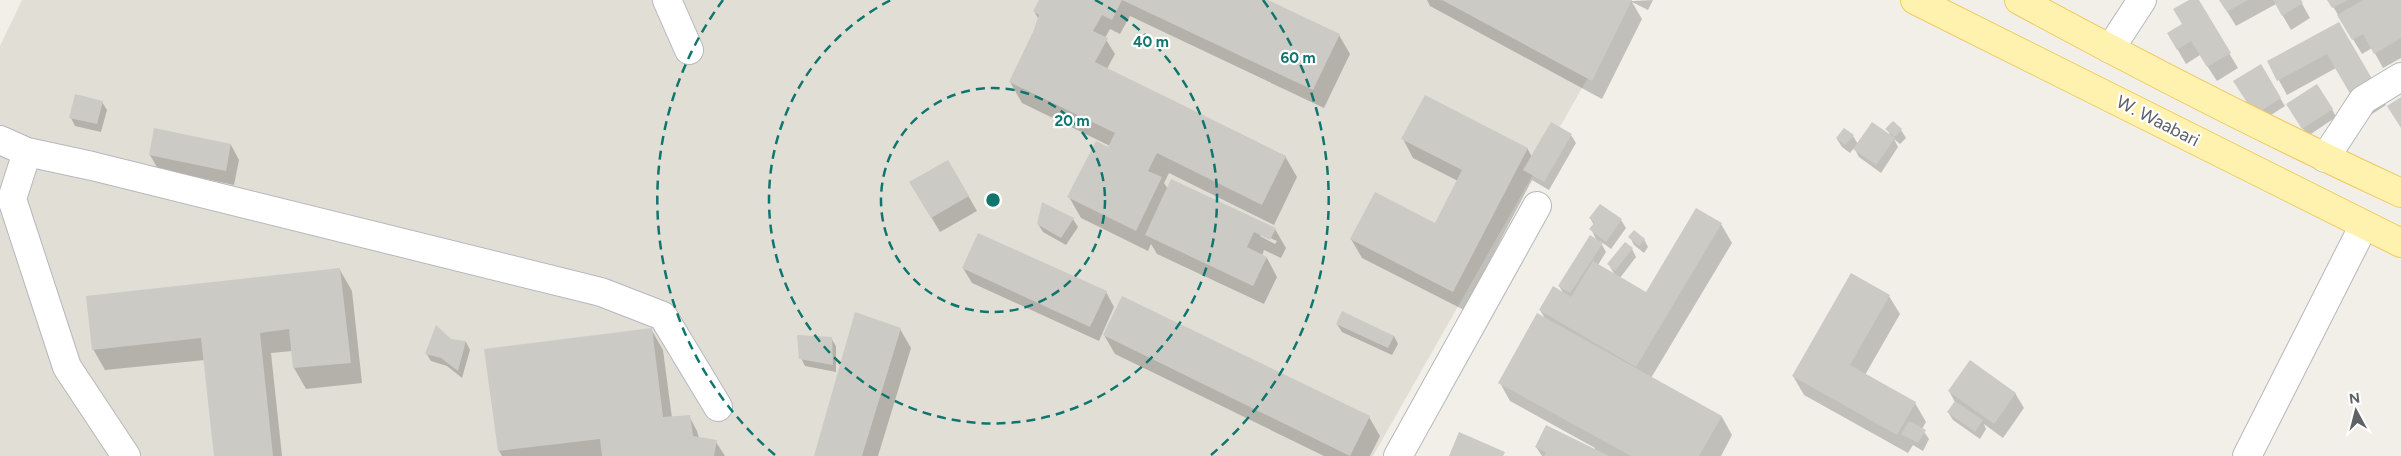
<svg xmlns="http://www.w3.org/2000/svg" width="2401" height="456" font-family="Figtree,sans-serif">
	<rect width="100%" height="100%" fill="#f1efe8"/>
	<path fill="#e1ded6" d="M22,0H1632L1373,456H0V46Z"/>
	<path fill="#0003" fill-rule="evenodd" d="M1040,0H1265L1339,35L1350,54L1324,108L1130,16L1120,34L1110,29L1105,38L1115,54L1107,69L1285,156L1297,177L1274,225L1169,173L1164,183L1168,189L1275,229L1286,248L1281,258L1264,250L1262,256L1267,258L1277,277L1264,304L1157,254L1151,244L1148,251L1081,218L1069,197L1110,146L1022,103L1010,82L1039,20L1034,11ZM1261,234L1277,241L1275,244L1260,236Z
		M1427,0L1633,1L1653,0L1648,10L1632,2L1642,19L1602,99L1430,6Z
		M2191,0H2197L2238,68L2217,81L2200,55L2186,64L2168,33L2183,24Z
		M2220,0H2300L2310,18L2291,30L2276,4L2236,26Z
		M2329,0H2401V58L2383,68L2372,48L2362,54Z
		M2338,24L2386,105L2366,118L2336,68L2287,95L2269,62Z
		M2260,66L2285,106L2260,122Z
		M102,102L107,110L101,132L75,126L71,118Z
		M2332,109L2336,117L2308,136L2292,113Z
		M1552,123L1571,135L1576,143L1549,190L1532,180L1464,310L1362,258L1351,239L1436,224L1458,181L1413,158L1403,139L1527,148L1532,157Z
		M1893,123L1901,130L1906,138L1900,144L1894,139L1898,147L1881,173L1859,157L1854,148L1850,153L1842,147L1837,139L1853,136L1858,144L1892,138L1887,129Z
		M231,145L239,160L234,185L158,169L150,155Z
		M948,161L977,211L940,232L911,183Z
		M1590,218L1621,220L1626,228L1611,249L1600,241L1606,252L1598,265L1615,275L1609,265L1632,249L1636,257L1620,278L1647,294L1721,224L1732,243L1651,378L1722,417L1732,435L1721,456H1542L1536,447L1594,450L1595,448L1510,401L1500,383L1546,320L1540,310L1564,294L1559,286L1597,241L1591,229L1594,225Z
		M1073,219L1078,227L1066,245L1043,232L1038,224Z
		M1630,237L1644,239L1648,247L1644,253L1634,245Z
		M963,268L1106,292L1114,307L1099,341L972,283Z
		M340,270L352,291L362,383L306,389L294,368L292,351L271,353L282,456H215L205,360L105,370L93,349Z
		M1889,296L1900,314L1865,375L1915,403L1926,422L1922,429L1929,439L1923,451L1913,445L1908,453L1804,395L1793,376Z
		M1337,324L1394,336L1398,344L1392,355L1342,332Z
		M651,329L663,350L672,418L689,416L697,431L699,438L716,442L725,456H502L499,451Z
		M900,329L911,348L878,456H815Z
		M1104,335L1369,417L1380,436L1370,456H1324L1115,354Z
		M831,338L836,346V372L805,366L801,358Z
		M451,340L466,342L470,350L462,378L447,366L431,361L426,353Z
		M1949,391L2015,393L2024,408L2003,438L1984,424L1986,429L1980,439L1953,420L1948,412L1955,402Z"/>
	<path fill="#cccac5" d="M1039,0H1268L1340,34L1313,90L1122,0L1112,20L1102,15L1093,31L1108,38L1095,62L1286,156L1262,205L1157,153L1148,171L1162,177L1136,231L1067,197L1096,141L1108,147L1115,133L1009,82L1033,32L1039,15L1033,11Z
		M1442,0H1632L1592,81Z
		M2189,0H2199L2231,53L2207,67L2191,41L2177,50L2167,33L2182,24L2173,9Z
		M2219,0H2248L2227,12Z
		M2273,0H2301L2303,3L2282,16Z
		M2327,0H2348L2332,8Z
		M2363,0H2401V38L2374,54L2363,34L2352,40L2337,15Z
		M2339,22L2378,89L2356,104L2327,54L2277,81L2267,61Z
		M2261,64L2281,98L2255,115L2233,81Z
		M2317,84L2333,109L2302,129L2286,104Z
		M75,94L103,101L97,124L69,118Z
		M1425,95L1528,148L1453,292L1350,239L1375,192L1435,223L1462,170L1401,139Z
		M2401,97V128L2387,106Z
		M1893,121L1902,129L1895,137L1885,129Z
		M1551,122L1572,134L1544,182L1523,170Z
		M1872,122L1895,138L1876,165L1853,149Z
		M154,128L231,144L226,171L149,155Z
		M1844,128L1854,135L1845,145L1836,138Z
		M948,160L969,196L931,218L909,182Z
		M1171,179L1276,228L1270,240L1254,232L1247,247L1267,257L1253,286L1145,235Z
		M1042,202L1074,218L1061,238L1037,224Z
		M1600,204L1622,219L1606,242L1589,229L1595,222L1589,218Z
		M1696,208L1722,223L1636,367L1539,310L1553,286L1571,297L1593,261L1646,292Z
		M1634,230L1645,239L1639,246L1628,237Z
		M978,233L1107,291L1090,327L962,268Z
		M1590,235L1603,243L1570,293L1558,286Z
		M1625,242L1633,248L1615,271L1607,264Z
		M340,268L351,363L293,368L289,329L260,333L273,456H214L201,338L92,350L86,296Z
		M1851,273L1890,295L1850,365L1916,402L1897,435L1792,376Z
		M1122,296L1370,416L1350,456L1103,335Z
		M1342,311L1394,336L1388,348L1336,324Z
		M855,312L901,328L862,456H814Z
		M1537,313L1722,416L1699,456H1631L1498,383Z
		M436,325L451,339L466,341L458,371L441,358L425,354Z
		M652,328L663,417L690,415L693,436L717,440L714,456H602L600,439L498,451L484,349Z
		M797,335L832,337L833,365L799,359Z
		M1970,360L2016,393L1994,424L1948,391Z
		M1955,401L1983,420L1975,432L1947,412Z
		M1909,421L1926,430L1918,443L1901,434Z
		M1546,425L1609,456H1544L1546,452L1535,447Z
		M1459,432L1505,452L1503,456H1449Z"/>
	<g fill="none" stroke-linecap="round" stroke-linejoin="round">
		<defs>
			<path id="minor" d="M667,0L689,50
				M2110,49L2142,0
				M0,140L27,152L92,166L601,292L663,316L718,407
				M27,152L12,199L67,367L126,456
				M2325,158L2363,100L2401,77
				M1398,456L1537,206
				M2247,456L2364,225"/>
			<path id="major" d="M1915,0L2401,243
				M2019,0C2144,68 2271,133 2401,193"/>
		</defs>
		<use href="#minor" stroke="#b5b8bc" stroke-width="30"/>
		<use href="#major" stroke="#f2c960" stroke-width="30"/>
		<use href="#minor" stroke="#fff" stroke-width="28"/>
		<use href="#major" stroke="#fff2af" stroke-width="28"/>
	</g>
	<g fill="none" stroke="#0f766e" stroke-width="2.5" stroke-dasharray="9 6">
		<circle cx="993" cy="200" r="112"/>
		<path d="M1095 0A224 224 0 1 1 891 0"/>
		<path d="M775 455A336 336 0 0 1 723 0M1263 0A336 336 0 0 1 1211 455"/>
	</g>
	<g text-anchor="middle" stroke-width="4.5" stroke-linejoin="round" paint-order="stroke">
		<g font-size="18" fill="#5f6368" stroke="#fff">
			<text transform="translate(2158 121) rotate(27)" y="6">W. Waabari</text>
		</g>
	</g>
	<circle cx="993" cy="200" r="8" fill="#0f766e" stroke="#fff" stroke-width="2.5"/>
	<g font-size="15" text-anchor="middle" font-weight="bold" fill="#0f766e" stroke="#fff" stroke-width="4.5" stroke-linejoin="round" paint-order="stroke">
		<text x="1151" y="47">40 m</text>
		<text x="1298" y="63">60 m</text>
		<text x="1072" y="126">20 m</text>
	</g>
	<g transform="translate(2356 411) rotate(353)" stroke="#ffffff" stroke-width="4" paint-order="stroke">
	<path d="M0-4L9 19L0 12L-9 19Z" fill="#5f6368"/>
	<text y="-8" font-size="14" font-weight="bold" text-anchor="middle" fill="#5f6368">N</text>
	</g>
</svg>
